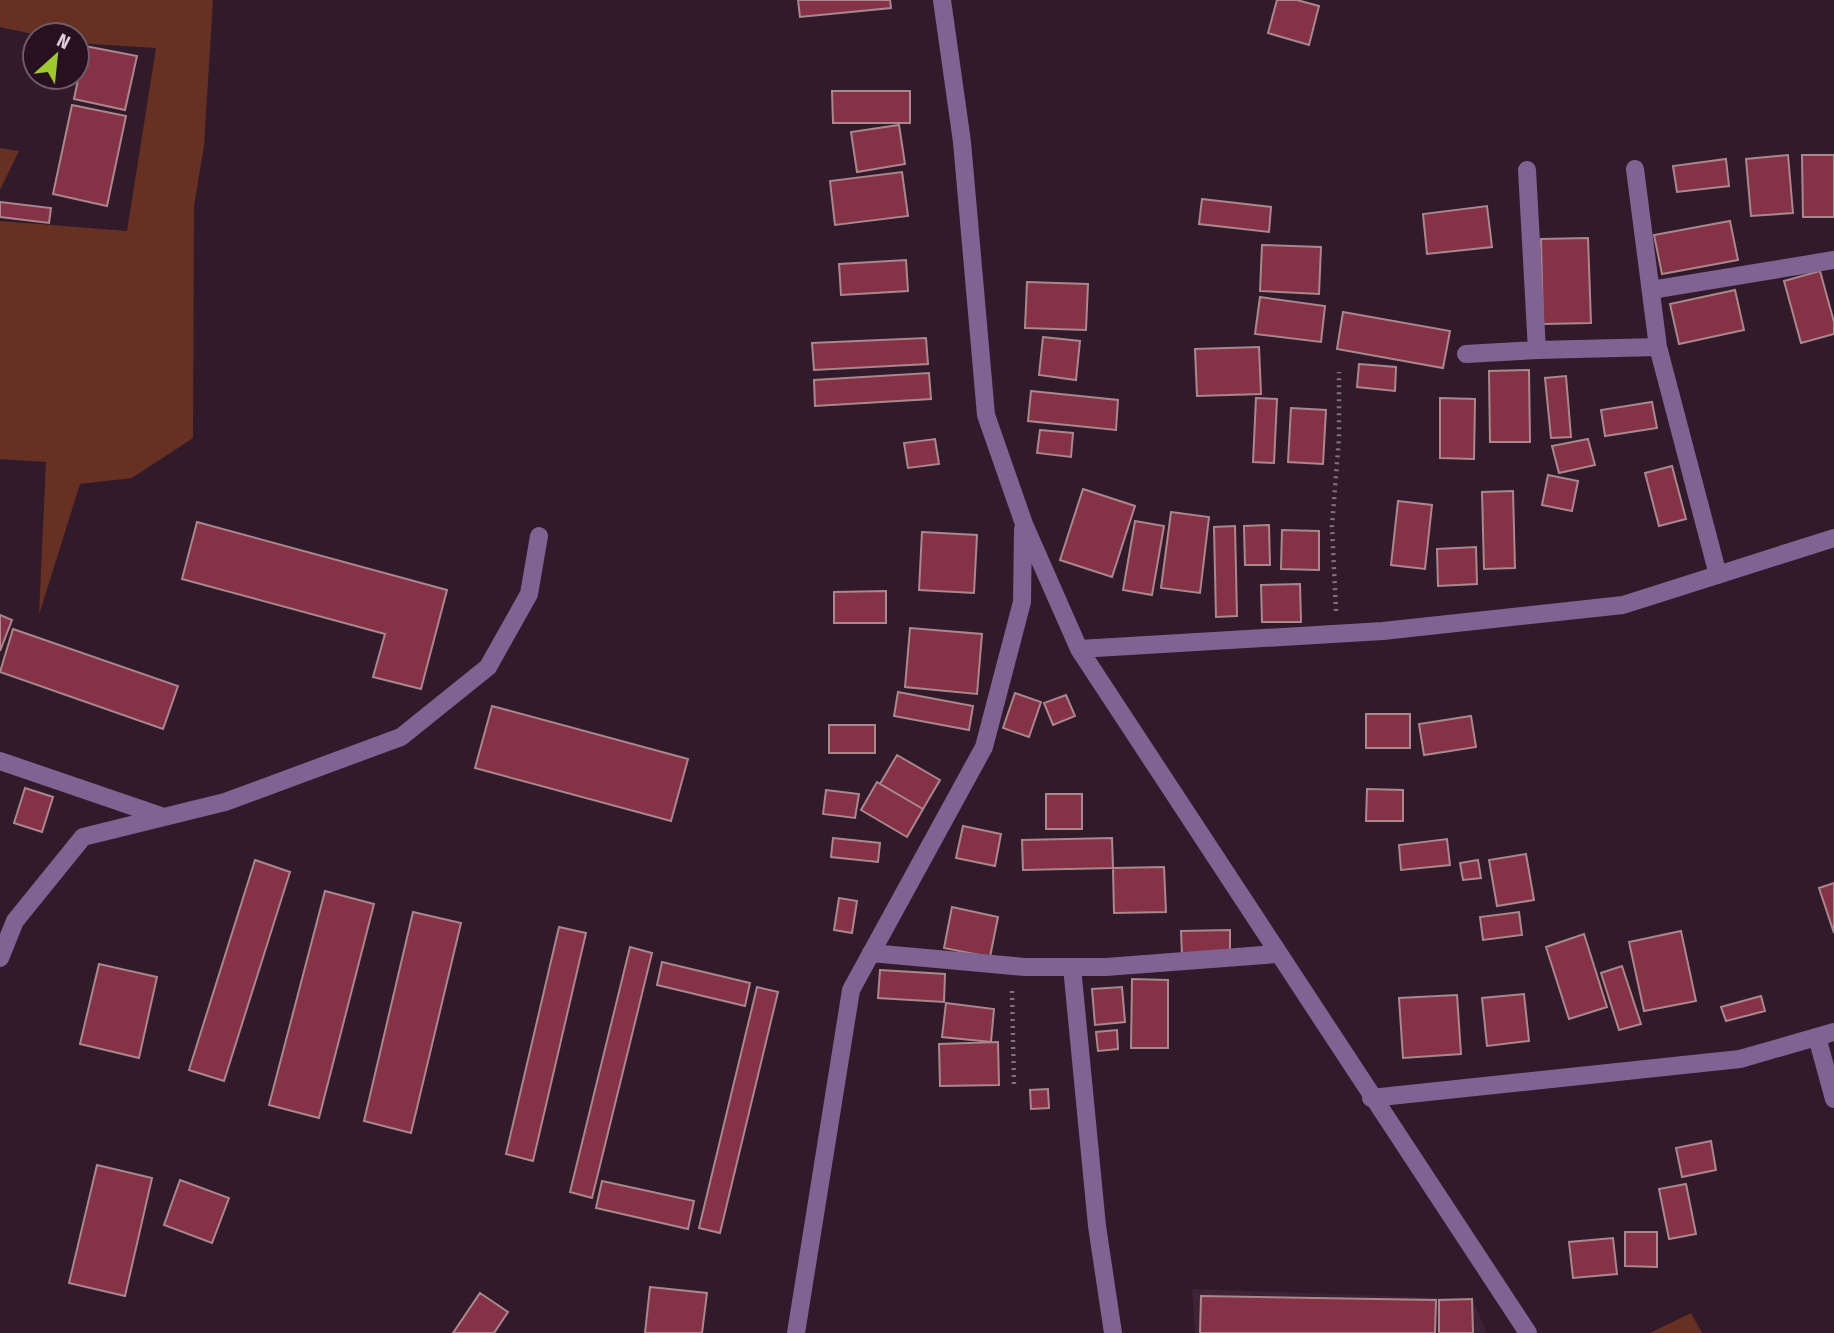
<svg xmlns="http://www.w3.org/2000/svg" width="1834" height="1333" font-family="'Fira Sans Condensed',sans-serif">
	<rect width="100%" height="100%" fill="#311b2a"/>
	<path fill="#3e2236" d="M1192,1289L1472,1299L1487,1333H1195Z"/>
	<path fill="#663122" d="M0,0H213L204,146L194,206L193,438L132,478L80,484L39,615L46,462L0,459V221L127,231L156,48L77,43V35H37L0,27Z
		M0,148L19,151L0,190Z
		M1691,1313L1702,1333H1650Z"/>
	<path fill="#853146" stroke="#aa878d" stroke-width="2" d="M798,0H890L891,8L800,17Z
		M1277,0H1297L1319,6L1309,45L1268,33Z
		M85,46L137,56L125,110L74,99Z
		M832,91H910V123H833Z
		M72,105L126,116L107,206L53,194Z
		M899,125L905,164L857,172L851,132Z
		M1788,155L1793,213L1751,216L1746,159Z
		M1802,155H1834V217H1803Z
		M1726,159L1729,186L1677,192L1673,166Z
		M902,172L908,216L835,225L830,181Z
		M1202,199L1271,207L1269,232L1199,224Z
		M0,202L51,208L49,223L0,217Z
		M1487,206L1492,247L1427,254L1423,214Z
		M1730,221L1738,260L1662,274L1654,235Z
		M1588,238L1591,323L1543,324L1541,239Z
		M1262,245L1321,247L1319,294L1260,291Z
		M906,260L908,291L841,295L839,264Z
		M1820,271L1834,322V334L1801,343L1784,281Z
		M1027,282L1088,284L1086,330L1025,328Z
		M1735,290L1744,330L1679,344L1670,304Z
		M1260,297L1325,306L1321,342L1255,334Z
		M1343,312L1450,331L1443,368L1337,349Z
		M1043,337L1080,341L1076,380L1039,375Z
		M926,338L928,364L814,370L812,343Z
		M1259,347L1261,394L1197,396L1195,349Z
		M1359,364L1396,367L1395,391L1357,387Z
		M1529,370L1530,442H1490L1489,371Z
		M929,373L931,399L815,406L814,380Z
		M1566,376L1571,437L1551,438L1545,378Z
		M1031,391L1118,400L1116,430L1028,421Z
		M1256,398L1277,399L1274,463L1253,462Z
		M1440,398L1475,399L1474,459L1440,458Z
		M1652,402L1657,428L1605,436L1601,410Z
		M1291,408L1326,410L1323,464L1288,462Z
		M1040,430L1073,433L1071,457L1037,453Z
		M935,439L939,464L908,468L904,443Z
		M1588,439L1595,465L1559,473L1552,446Z
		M1672,466L1686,519L1659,526L1645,473Z
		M1548,475L1578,481L1572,511L1542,505Z
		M1083,489L1135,506L1112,577L1060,560Z
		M1513,491L1515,568L1484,569L1482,492Z
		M1398,501L1432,505L1425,569L1391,565Z
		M1171,512L1209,517L1200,593L1161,588Z
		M1135,521L1164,526L1152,595L1123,590Z
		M197,522L447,590L421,689L373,677L385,634L182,579Z
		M1269,525L1270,565H1245L1244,526Z
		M1235,526L1237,616L1216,617L1214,527Z
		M1282,530L1319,531V570L1281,569Z
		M922,532L977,535L974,593L919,590Z
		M1476,547L1477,584L1438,586L1437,549Z
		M1300,584L1301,622H1262L1261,585Z
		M886,591V623H834V592Z
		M0,615L12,620L0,651Z
		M910,628L982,634L977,694L905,687Z
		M13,629L178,686L163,729L0,672Z
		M898,692L973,706L969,730L894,716Z
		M1015,693L1041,702L1029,737L1003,728Z
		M1066,695L1075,716L1053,725L1044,703Z
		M492,706L688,759L671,821L475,768Z
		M1366,714H1410V748H1366Z
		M1471,716L1476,747L1424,755L1419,724Z
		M829,725H875V753H829Z
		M897,755L940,780L923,809L880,784Z
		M877,782L923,809L907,837L861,810Z
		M25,788L53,797L42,832L14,823Z
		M1367,789L1403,790V821H1366Z
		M826,790L859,794L855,818L823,814Z
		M1046,794H1082V829H1046Z
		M963,826L1001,834L995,866L956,858Z
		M833,838L880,843L878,862L831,857Z
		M1112,838L1113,868L1023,870L1022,840Z
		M1447,839L1450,865L1401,870L1399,845Z
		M1526,854L1534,900L1497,906L1489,860Z
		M255,860L290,872L224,1081L189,1070Z
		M1478,860L1481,878L1463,880L1460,863Z
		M1164,867L1166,912L1114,913L1113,868Z
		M1834,883V933L1819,888Z
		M325,891L374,904L319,1118L269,1105Z
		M839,898L857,901L852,933L834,930Z
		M952,907L998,917L990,957L944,948Z
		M413,912L461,923L411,1133L364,1121Z
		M1519,912L1522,935L1483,940L1480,917Z
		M559,927L586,933L533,1161L506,1154Z
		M1230,930V954L1182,955L1181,931Z
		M1681,931L1696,1001L1644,1011L1629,942Z
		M1584,934L1607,1007L1569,1019L1546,947Z
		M630,947L652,953L592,1198L570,1192Z
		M662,962L750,983L745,1006L657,985Z
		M99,964L157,977L139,1058L80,1044Z
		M1622,966L1641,1024L1619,1030L1601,973Z
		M880,970L945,974L944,1002L878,998Z
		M1132,979L1168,980V1048H1131Z
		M757,987L778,992L720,1233L699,1228Z
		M1122,987L1125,1022L1095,1025L1092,989Z
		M1524,994L1529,1041L1487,1046L1482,998Z
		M1457,995L1461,1054L1403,1058L1399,998Z
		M1761,996L1765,1011L1726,1021L1721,1007Z
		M946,1003L994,1009L991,1042L942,1037Z
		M1117,1030L1118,1049L1098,1051L1096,1032Z
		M998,1042L999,1085L940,1086L939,1044Z
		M1048,1089L1049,1108L1031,1109L1030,1090Z
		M1711,1141L1716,1170L1682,1177L1676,1148Z
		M97,1165L152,1178L125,1296L69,1283Z
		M180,1180L229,1198L212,1243L164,1225Z
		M602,1181L694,1201L688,1229L596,1208Z
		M1686,1184L1696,1234L1669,1239L1659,1189Z
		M1625,1232H1657V1267L1625,1266Z
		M1613,1238L1617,1274L1573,1278L1569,1242Z
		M650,1287L707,1293L702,1333H645Z
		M480,1293L508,1312L494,1333H453Z
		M1201,1296L1436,1300L1435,1333H1200Z
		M1472,1299L1473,1333H1439V1300Z"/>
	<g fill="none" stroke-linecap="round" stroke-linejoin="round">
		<path stroke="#83707d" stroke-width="4.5" stroke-dasharray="2 5" stroke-linecap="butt" d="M1336,611L1332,526L1339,438V372
			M1012,991L1014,1085"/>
		<path stroke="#7e6393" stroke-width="18" d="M942,0L962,142L986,415L1024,524L1079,649L1528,1333
			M1635,169L1658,347L1718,575
			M1651,290L1834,260
			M1537,350L1658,347
			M1466,354L1537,350L1527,170
			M1079,649L1383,631L1623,605L1834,538
			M0,761L161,816
			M871,953L1025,967H1106L1277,954
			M0,958L15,921L83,837L225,802L401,737L488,667L529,594L539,536
			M1072,967L1097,1226L1113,1333
			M1817,1037L1834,1099
			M1371,1098L1740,1059L1834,1032
			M796,1333L851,990L984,747L1022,602L1023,529"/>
	</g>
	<g transform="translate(56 56) rotate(27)"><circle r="33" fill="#271120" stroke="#6f5c69" stroke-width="2"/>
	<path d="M0-5L12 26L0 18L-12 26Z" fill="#9fca2e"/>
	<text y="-10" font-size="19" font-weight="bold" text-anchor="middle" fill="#dcccd6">N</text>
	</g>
</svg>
